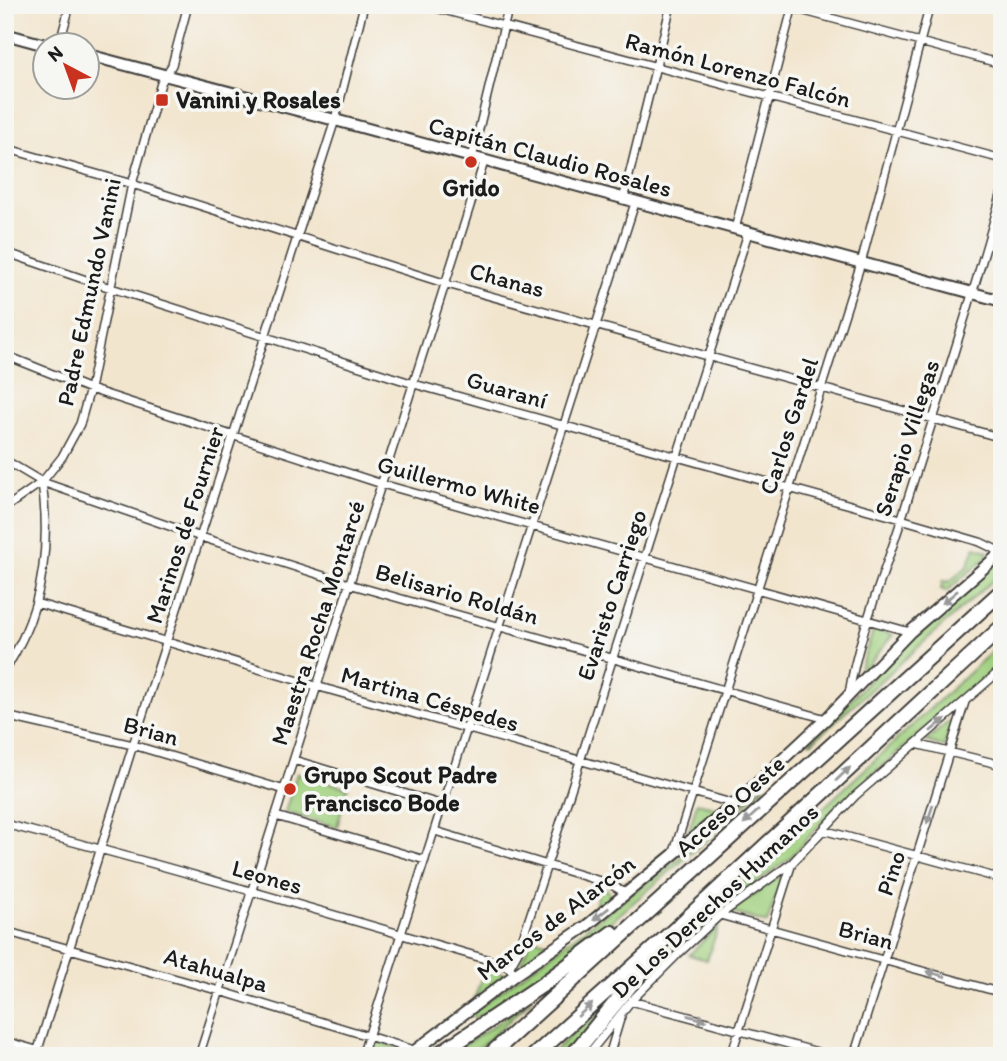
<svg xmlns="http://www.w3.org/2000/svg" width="1007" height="1061" font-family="Itim,sans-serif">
	<rect width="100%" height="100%" fill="#f6f6f2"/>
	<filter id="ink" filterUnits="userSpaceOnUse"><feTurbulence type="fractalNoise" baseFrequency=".0143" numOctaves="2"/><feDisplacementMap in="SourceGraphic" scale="14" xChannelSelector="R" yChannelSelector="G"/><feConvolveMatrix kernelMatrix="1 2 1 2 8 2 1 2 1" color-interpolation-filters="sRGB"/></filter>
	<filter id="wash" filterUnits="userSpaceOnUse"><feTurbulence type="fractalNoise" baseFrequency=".00686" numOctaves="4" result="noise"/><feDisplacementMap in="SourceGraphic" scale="28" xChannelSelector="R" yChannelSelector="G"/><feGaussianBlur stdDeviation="1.57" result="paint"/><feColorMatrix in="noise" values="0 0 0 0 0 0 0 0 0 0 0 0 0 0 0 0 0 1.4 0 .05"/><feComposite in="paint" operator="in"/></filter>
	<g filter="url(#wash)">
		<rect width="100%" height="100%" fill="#f2e5ce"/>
		<path fill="#a0d07f" stroke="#5e764e" stroke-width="2" d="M975,547L988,551L987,557L947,591L941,589L943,581L949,582L968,566Z
			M1002,558V572L811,743L809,742L909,640Z
			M874,629L893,635L863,671H859Z
			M1002,642V663L840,802L790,858L718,912L681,944L640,984L578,1056L632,989L667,953Z
			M954,717L944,747L926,741Z
			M297,773L348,788L337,827L285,812Z
			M762,786L764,787L721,828L560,965L524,992L475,1018L470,1014L676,861Z
			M697,803L724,809L687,837Z
			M784,873L767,923L730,912Z
			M599,888L608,890L610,895L609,899L594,911Z
			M719,925L707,960L689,955Z
			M531,937L551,944L524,963L522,962Z
			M486,967L505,974L474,999Z
			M533,999L470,1056H448Z
			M607,1001L609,1003L564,1056H549Z
			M372,1039L406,1051L400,1056H367Z"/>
	</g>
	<g filter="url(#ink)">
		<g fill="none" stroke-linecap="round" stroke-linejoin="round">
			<defs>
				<path id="street" d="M425,5L1002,159
					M782,5L1002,64
					M59,46L70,5
					M5,148L132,184L447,284L1002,438
					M472,158L509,5
					M623,200L671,5
					M735,229L793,5
					M5,252L89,281L414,384L901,519L980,542L1001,552
					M5,355L90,389L382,484L910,632
					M5,460L42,482L201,537L349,584L826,719
					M5,508L42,482L62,457L80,424L90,389L132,184L161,83L172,65L188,5
					M36,603L316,686L735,804
					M5,670C42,614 51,548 42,482
					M849,694C857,641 882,579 899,527C934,415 971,304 1002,192
					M5,716L133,745L285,790
					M916,744L1002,765
					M294,760L443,805
					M276,816L425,860
					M5,824C172,867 337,916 503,964L513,971
					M823,830L1002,879
					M435,831L610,884L627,894
					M673,855L861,263L930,5
					M720,915L1002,993
					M5,931L220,991L414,1050
					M509,968L518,952L547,865L748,233
					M631,1001L832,1056
					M5,1041L57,1056
					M36,1056L133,745L335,120L364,5
					M199,1056L484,162
					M362,1056L635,203
					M587,1056L631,1001L678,954L720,915L793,862L855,796L1002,669
					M609,1056L621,1016
					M731,1056L792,863
					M854,1056L965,702"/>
				<path id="secondary" d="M5,34L49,46
					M88,55L335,120L1002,301
					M408,1056L516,974L585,927L735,804L826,719L910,632L1002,552"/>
				<path id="highway" d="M436,1056L542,985L612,933
					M489,1056L1002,591
					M534,1056L680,925L1002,627
					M572,1056L649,962"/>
			</defs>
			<use href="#street" stroke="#3c3a37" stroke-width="10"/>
			<use href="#secondary" stroke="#3c3a37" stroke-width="14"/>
			<use href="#highway" stroke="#3c3a37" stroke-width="18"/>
			<use href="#street" stroke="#fff" stroke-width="7"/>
			<use href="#secondary" stroke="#fff" stroke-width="10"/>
			<use href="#highway" stroke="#fff" stroke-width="14"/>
		</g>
		<defs><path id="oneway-solid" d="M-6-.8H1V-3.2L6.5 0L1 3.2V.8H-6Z" transform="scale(1.75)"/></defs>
		<g fill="#999">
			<use href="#oneway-solid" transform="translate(950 597) rotate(140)"/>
			<use href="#oneway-solid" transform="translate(938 725) rotate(-40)"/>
			<use href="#oneway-solid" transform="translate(843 774) rotate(-43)"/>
			<use href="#oneway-solid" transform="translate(930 814) rotate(108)"/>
			<use href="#oneway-solid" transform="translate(751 817) rotate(138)"/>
			<use href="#oneway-solid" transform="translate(601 914) rotate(142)"/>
			<use href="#oneway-solid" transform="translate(936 974) rotate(-164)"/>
			<use href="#oneway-solid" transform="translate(585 1010) rotate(-42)"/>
			<use href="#oneway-solid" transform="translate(697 1018) rotate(15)"/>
		</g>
	</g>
	<g fill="#c8321e" stroke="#f6f6f2" stroke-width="2.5">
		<rect x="155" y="93" width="14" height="14" rx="3.5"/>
		<circle cx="471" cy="162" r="7"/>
		<circle cx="290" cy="789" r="7"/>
	</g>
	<g text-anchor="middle" stroke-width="7" stroke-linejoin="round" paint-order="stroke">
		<g font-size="24" fill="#1c1c1c" stroke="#f6f6f2">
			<text transform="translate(738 70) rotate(15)" y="8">Ramón Lorenzo Falcón</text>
			<text transform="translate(550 157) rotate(15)" y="8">Capitán Claudio Rosales</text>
			<text transform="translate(507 280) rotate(15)" y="8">Chanas</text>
			<text transform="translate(89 292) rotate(-78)" y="8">Padre Edmundo Vanini</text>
			<text transform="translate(507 390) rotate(16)" y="8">Guaraní</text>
			<text transform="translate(789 426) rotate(-72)" y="8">Carlos Gardel</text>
			<text transform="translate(907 438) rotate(-72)" y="8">Serapio Villegas</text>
			<text transform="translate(459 485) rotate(15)" y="8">Guillermo White</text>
			<text transform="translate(185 525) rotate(-72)" y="8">Marinos de Fournier</text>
			<text transform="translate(457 594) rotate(16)" y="8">Belisario Roldán</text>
			<text transform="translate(612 595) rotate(-72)" y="8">Evaristo Carriego</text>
			<text transform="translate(318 623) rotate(-72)" y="8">Maestra Rocha Montarcé</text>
			<text transform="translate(430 699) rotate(16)" y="8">Martina Céspedes</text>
			<text transform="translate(151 731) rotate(15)" y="8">Brian</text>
			<text transform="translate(730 806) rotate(-42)" y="8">Acceso Oeste</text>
			<text transform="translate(891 873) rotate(-72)" y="8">Pino</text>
			<text transform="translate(267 877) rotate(16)" y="8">Leones</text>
			<text transform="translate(715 901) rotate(-43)" y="8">De Los Derechos Humanos</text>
			<text transform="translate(556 918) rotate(-37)" y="8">Marcos de Alarcón</text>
			<text transform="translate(866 935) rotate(15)" y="8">Brian</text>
			<text transform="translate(216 970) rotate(16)" y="8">Atahualpa</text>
		</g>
		<g font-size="24" font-weight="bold" fill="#1c1c1c" stroke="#f6f6f2" text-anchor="start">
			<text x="176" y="108">Vanini y Rosales</text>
			<text x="471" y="196" text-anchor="middle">Grido</text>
			<text x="304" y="783">Grupo Scout Padre<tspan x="304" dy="28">Francisco Bode</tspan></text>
		</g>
	</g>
	<rect width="1007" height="1061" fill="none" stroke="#f6f6f2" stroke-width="28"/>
	<g transform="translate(66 66) rotate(319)"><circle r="33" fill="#f6f6f2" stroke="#9f9f9c" stroke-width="2"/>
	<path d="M0-5L12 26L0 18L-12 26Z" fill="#c8321e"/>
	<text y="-10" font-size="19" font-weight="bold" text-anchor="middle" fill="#1c1c1c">N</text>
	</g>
</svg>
